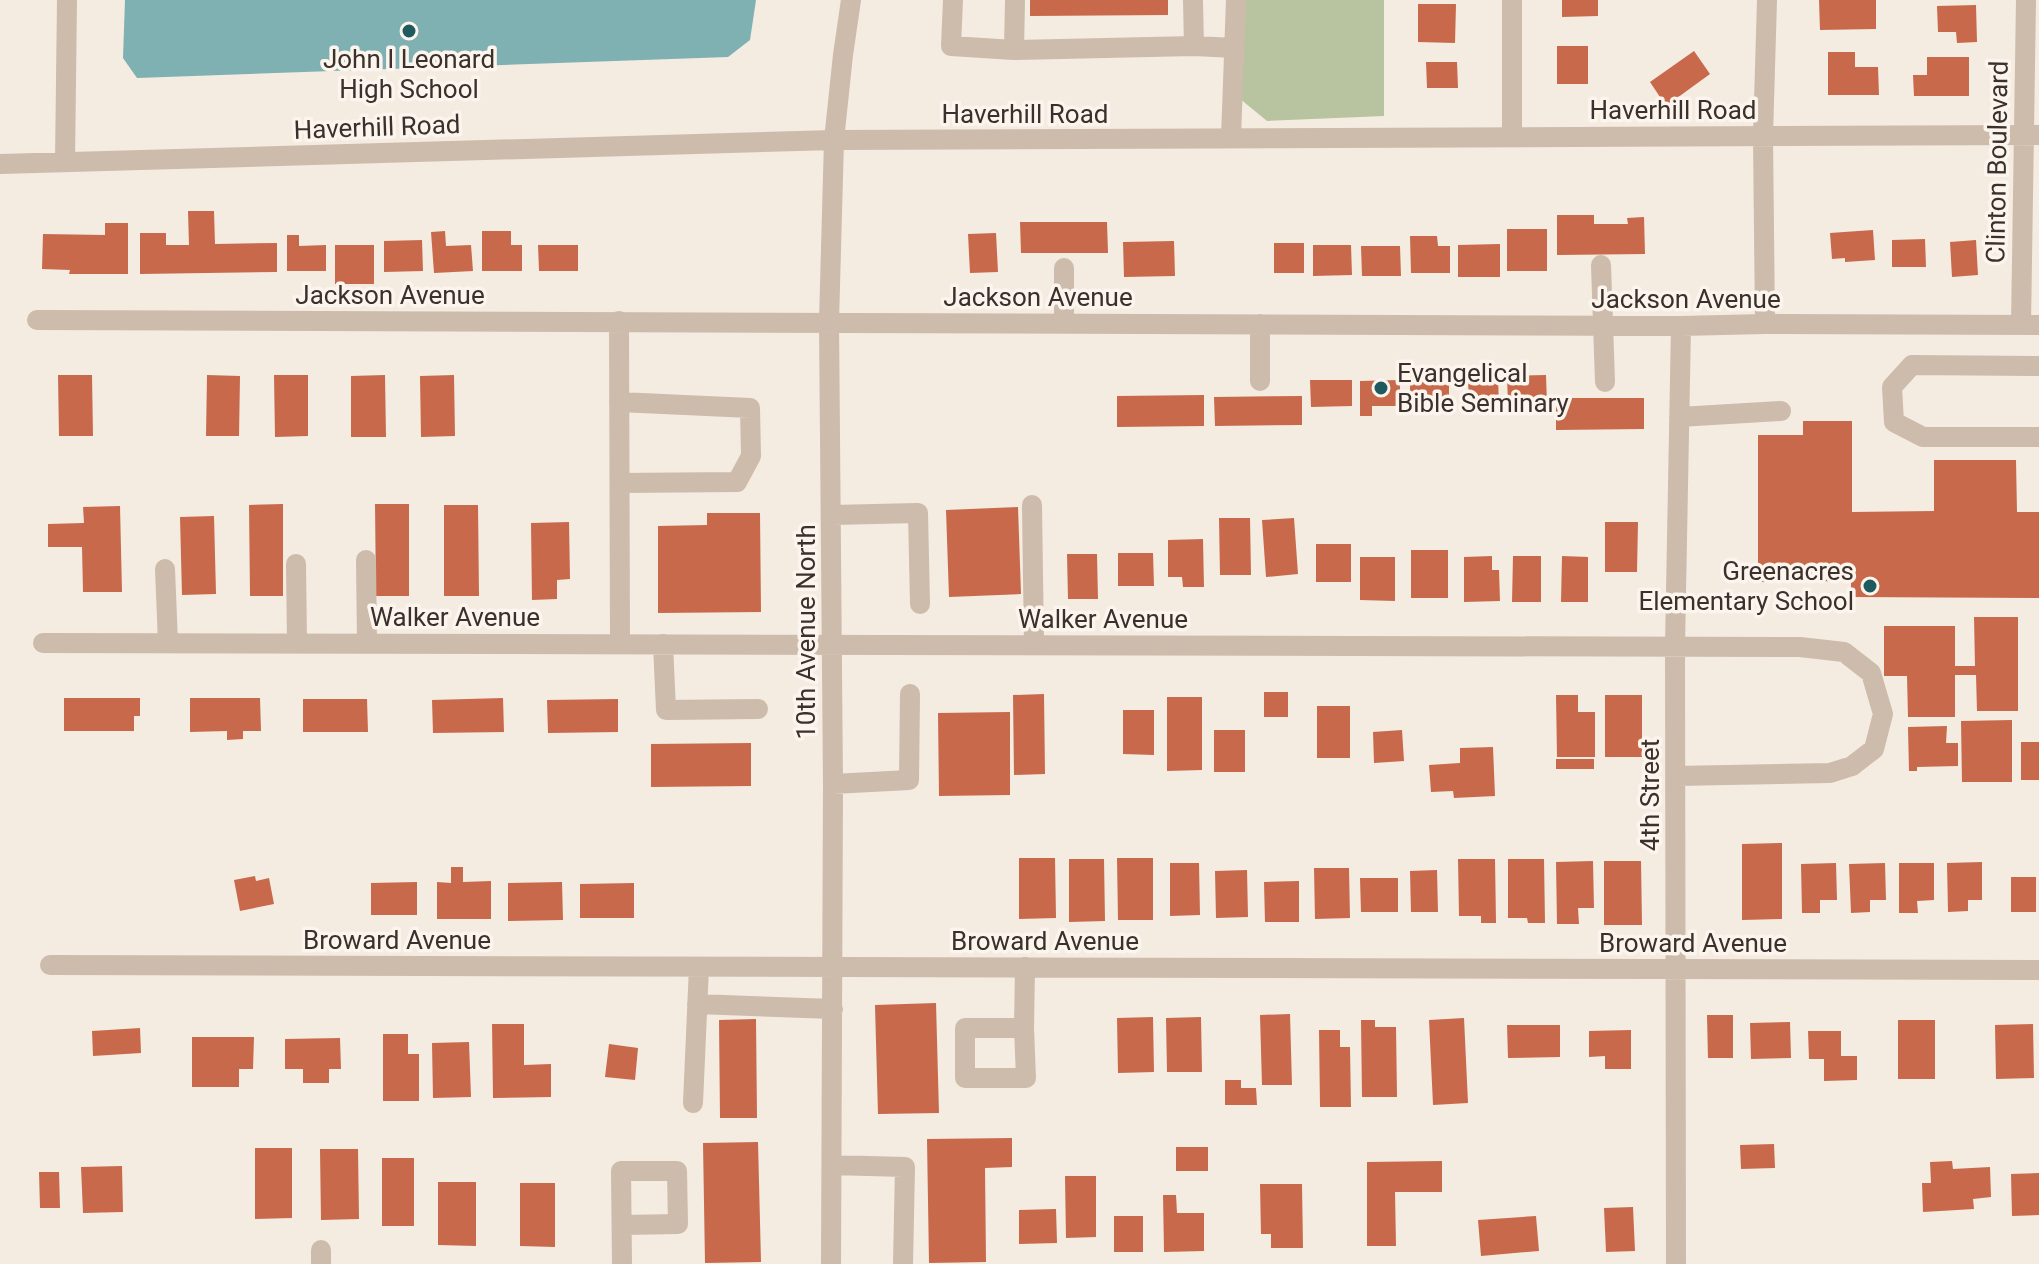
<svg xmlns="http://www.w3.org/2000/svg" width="2039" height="1264" font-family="Roboto,sans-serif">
	<rect width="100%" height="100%" fill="#f4ebe1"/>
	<path fill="#b8c4a0" d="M1243,0H1384V116L1267,121L1239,98Z"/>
	<path fill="#7fb0b2" d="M125,0H756L750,40L728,57L137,78L123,58Z"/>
	<path fill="#c8694b" d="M1030,0H1168V15L1030,16Z
		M1562,0H1598V16L1562,17Z
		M1819,0H1876V29L1820,30Z
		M1418,4H1456L1455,43L1418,42Z
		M1976,5L1977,42L1957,43L1956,32H1938L1937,6Z
		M1557,46H1588V84H1557Z
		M1694,51L1710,74L1666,106L1650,82Z
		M1828,52H1855V67H1878L1879,95H1828Z
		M1927,57H1969V96H1914L1913,75H1927Z
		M1426,62H1457L1458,88H1427Z
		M188,211H214L215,244L277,243V272L140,274V233H166V245H189Z
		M1557,215H1594V224H1628L1627,218L1644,217L1645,254L1557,255Z
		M1020,222H1107L1108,253H1021Z
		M105,223H128V274H69L70,270L42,269L43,234L105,235Z
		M1507,229H1547V271H1507Z
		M1873,230L1875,260L1845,262V258L1832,259L1830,233Z
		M445,231L446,246L471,245L473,271L434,273L431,232Z
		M482,231H511V245H522V271H482Z
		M996,233L998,272L970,273L968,234Z
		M287,235H299V246L326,245V271H287Z
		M1410,236H1437L1438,246H1450V273H1411Z
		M1925,239L1926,267H1892V240Z
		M422,240L423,271L384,272V241Z
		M1976,240L1978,275L1952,277L1950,242Z
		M1174,241L1175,276L1124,277L1123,242Z
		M1274,243H1304V273H1274Z
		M1500,244V277H1458V245Z
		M335,245H374V284H335Z
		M538,245H578V271H539Z
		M1313,245H1351L1352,275L1313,276Z
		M1361,246H1400L1401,276H1362Z
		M1410,374H1449V405H1410Z
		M58,375H92L93,436H59Z
		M207,375L240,376L239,436H206Z
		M274,375H308V436L275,437Z
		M385,375L386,437H351V376Z
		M454,375L455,436L421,437L420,376Z
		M1546,375L1547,405H1508L1507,376Z
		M1498,377L1499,406L1469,407L1468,378Z
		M1310,380H1352V406L1311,407Z
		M1400,380V406H1372V416H1360V381Z
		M1204,395V426L1117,427V396Z
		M1302,396V425L1215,426L1214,397Z
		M1556,398H1644V429L1556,430Z
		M1803,421H1852V512L1934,511V460H2016L2017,512H2039V598L1851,597V581L1758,582V435H1803Z
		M283,504V596H250L249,505Z
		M375,504H409V596H376Z
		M444,505H478L479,596H444Z
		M120,506L122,592H83L82,547H48V524L84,523L83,507Z
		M1018,507L1021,594L949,597L946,510Z
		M707,513H760L761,612L658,613V526L707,525Z
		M214,516L216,594L182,595L180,517Z
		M1219,518H1250L1251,575H1220Z
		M1294,518L1298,574L1266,577L1262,520Z
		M569,522L570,579L557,580V599L532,600L531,523Z
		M1605,522H1638L1637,572H1605Z
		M1203,539L1204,587H1183L1182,577H1168V540Z
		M1316,544H1351V582H1316Z
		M1411,550H1448V598H1411Z
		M1118,553H1153L1154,586H1118Z
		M1067,554H1097L1098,599H1068Z
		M1492,556V570H1499L1500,601L1464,602V557Z
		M1513,556H1541V602H1512Z
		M1562,556L1588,557V602H1561Z
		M1360,557H1395V601L1360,600Z
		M1974,617H2018V711H1977L1976,675H1955V717H1908L1907,676H1884V626H1955V666H1975Z
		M1264,692H1288V717H1264Z
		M1044,694L1045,774L1014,775L1013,695Z
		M1556,695H1578V712H1595V757H1557Z
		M1605,695H1642V757H1605Z
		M1167,697H1202V770L1167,771Z
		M64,698H140V716H134V731H64Z
		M190,698H260L261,731H243V739L227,740V731L190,732Z
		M503,698L504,732L433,733L432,700Z
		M303,699H367L368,732H303Z
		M618,699V732L548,733L547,700Z
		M1317,706H1350V758H1317Z
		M1123,710H1154V755L1123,754Z
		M1010,712V795L939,796L938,713Z
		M2012,720V782H1962L1961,721Z
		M1947,726L1946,743H1958V766L1917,767V771H1909L1908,727Z
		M1214,730H1245V772H1214Z
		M1402,730L1404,761L1374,763L1373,732Z
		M2021,742H2039V780H2021Z
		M751,743V786L651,787V744Z
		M1493,747L1495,796L1454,798L1453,791L1431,792L1429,765L1460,763V748Z
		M1556,759H1594V769H1556Z
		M1782,843V919L1742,920V844Z
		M1019,858H1055L1056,918L1019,919Z
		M1117,858H1153V920H1118Z
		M1069,859H1104L1105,921L1069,922Z
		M1458,859H1495L1496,923H1481V916H1459Z
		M1508,859H1544L1545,923H1528L1527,918H1508Z
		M1593,861L1594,908H1578L1579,924H1557L1556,862Z
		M1604,861H1641L1642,925H1604Z
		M1982,862V900H1968V911L1948,912L1947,863Z
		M1170,863H1199L1200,915L1170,916Z
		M1836,863L1837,900H1820V913H1802L1801,864Z
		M1885,863L1886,900H1870V912L1851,913L1849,864Z
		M1899,863H1934V900L1917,901L1918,913H1899Z
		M451,867H463V882L491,881V919H437V882L451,883Z
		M1314,868H1349L1350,918L1315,919Z
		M1247,870L1248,917L1216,918L1215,871Z
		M1437,870L1438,912H1411L1410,871Z
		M255,876L256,881L269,878L274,904L240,911L234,880Z
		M2011,877H2036V912H2011Z
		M1360,878H1398V912H1361Z
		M1299,881V922H1265L1264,882Z
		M417,882V915H371V883Z
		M562,882L563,920L508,921V883Z
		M634,883V918H580V884Z
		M936,1003L939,1113L878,1114L875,1005Z
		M1290,1014L1292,1085H1262L1260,1015Z
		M1707,1015H1733V1058H1708Z
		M1153,1017L1154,1072L1118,1073L1117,1018Z
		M1201,1017L1202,1072H1167L1166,1018Z
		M1464,1018L1468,1103L1433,1105L1429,1020Z
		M756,1019L757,1118H720L719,1020Z
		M1361,1020H1375V1027H1396L1397,1097H1362Z
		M1898,1020H1935V1079H1898Z
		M1790,1022L1791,1058L1751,1059L1750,1023Z
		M492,1024H524V1065L551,1064V1097L493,1098Z
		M2033,1024L2034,1078L1996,1079L1995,1025Z
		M1507,1025H1560V1057L1508,1058Z
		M140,1028L141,1053L93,1056L92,1031Z
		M1319,1030H1340V1047H1350L1351,1107H1320Z
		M1631,1030V1069H1605V1056L1589,1057V1031Z
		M1808,1031H1841V1056H1857V1080L1824,1081V1059H1809Z
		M383,1034H408V1054H419V1101H383Z
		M192,1037H254L253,1069H239V1087H192Z
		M340,1038L341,1069H329V1083H303V1069H285V1039Z
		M469,1042L471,1097L433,1098L432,1043Z
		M609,1044L638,1048L635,1080L605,1077Z
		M1225,1080H1241V1088H1256L1257,1105H1225Z
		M1012,1138V1167L985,1168L986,1262L929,1263L927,1139Z
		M758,1142L761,1262L705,1263L703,1143Z
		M1774,1144L1775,1168L1741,1169L1740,1145Z
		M1176,1147H1208V1171H1176Z
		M255,1148H292V1218L255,1219Z
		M320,1149H358L359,1219L321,1220Z
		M382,1158H414V1226H382Z
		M1442,1161V1192H1395L1396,1246H1367V1162Z
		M1952,1161L1953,1169L1990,1167L1991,1197L1973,1199L1974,1209L1923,1212L1922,1183H1931L1930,1162Z
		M122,1166L123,1212L83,1213L81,1167Z
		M39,1172H59L60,1208H40Z
		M2039,1173V1215L2012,1216L2011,1174Z
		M1065,1176H1096V1237L1066,1238Z
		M438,1182H476V1246L438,1245Z
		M520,1183H555V1247L520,1246Z
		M1260,1184H1302L1303,1248H1271V1234H1261Z
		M1163,1195H1176L1177,1213H1204V1251L1164,1252Z
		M1633,1207L1635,1251L1606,1252L1604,1208Z
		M1056,1209L1057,1243L1019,1244V1210Z
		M1114,1216H1143V1252H1114Z
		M1536,1216L1539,1251L1481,1256L1478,1220Z"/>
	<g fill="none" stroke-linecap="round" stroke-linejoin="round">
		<path stroke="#cdbbac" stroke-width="20" d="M953,0L951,46L1014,50
			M1015,0L1014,50L1194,46L1193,0
			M1194,46L1235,48
			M1512,137V0
			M1231,138L1236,0
			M65,162L67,0
			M0,164L834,140L2039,135
			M1601,265L1605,382
			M37,320L1681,326L1765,324L2039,325
			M619,321L620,644
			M1064,323V268
			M1260,324V381
			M1765,324L1763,136L1767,0
			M2021,325L2026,0
			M2039,366L1912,365L1892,387L1894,422L1923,437H2039
			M619,402L750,408L751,456L737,482L620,483
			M1679,417L1781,411
			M1032,505L1034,645
			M832,515L918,513L920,604
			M366,560L367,643
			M296,564L297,643
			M165,569L168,643
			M43,643L1800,647L1844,652L1871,673L1883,714L1874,749L1852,766L1830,773L1676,776
			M663,644L666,710L758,709
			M833,784L909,780L910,694
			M50,965L2039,970
			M697,1004L833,1009
			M1024,1028L1026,1078H965V1028H1024L1025,967
			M693,1103L699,967
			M832,1165L905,1167L903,1264
			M321,1250V1264
			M622,1264L621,1171H677L678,1224L622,1225
			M831,1264L833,784L829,322L834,140L843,55L851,0
			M1676,1264L1675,646L1681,326"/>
	</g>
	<g fill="#1f5a5e" stroke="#fbf5ee" stroke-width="3">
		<circle cx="409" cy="31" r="8"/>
		<circle cx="1381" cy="388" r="8"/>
		<circle cx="1870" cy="586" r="8"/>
	</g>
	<g text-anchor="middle" stroke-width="7" stroke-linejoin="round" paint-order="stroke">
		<g font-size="26" fill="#3b302b" stroke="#fbf5ee">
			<text x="409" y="68">John I Leonard<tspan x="409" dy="30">High School</tspan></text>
			<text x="1397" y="382" text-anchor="start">Evangelical<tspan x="1397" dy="30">Bible Seminary</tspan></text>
			<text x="1854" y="580" text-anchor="end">Greenacres<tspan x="1854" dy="30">Elementary School</tspan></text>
		</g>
		<g font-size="26" fill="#3b302b" stroke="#fbf5ee">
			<text x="1673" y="119">Haverhill Road</text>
			<text x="1025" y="123">Haverhill Road</text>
			<text transform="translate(377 127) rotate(-2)" y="9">Haverhill Road</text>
			<text transform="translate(1997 162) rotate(-89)" y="9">Clinton Boulevard</text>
			<text x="390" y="304">Jackson Avenue</text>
			<text x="1038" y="306">Jackson Avenue</text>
			<text x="1686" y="308">Jackson Avenue</text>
			<text x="455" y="626">Walker Avenue</text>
			<text x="1103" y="628">Walker Avenue</text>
			<text transform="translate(806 632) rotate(-90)" y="9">10th Avenue North</text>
			<text transform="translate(1650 795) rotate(-90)" y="9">4th Street</text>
			<text x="397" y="949">Broward Avenue</text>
			<text x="1045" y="950">Broward Avenue</text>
			<text x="1693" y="952">Broward Avenue</text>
		</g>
	</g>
</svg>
